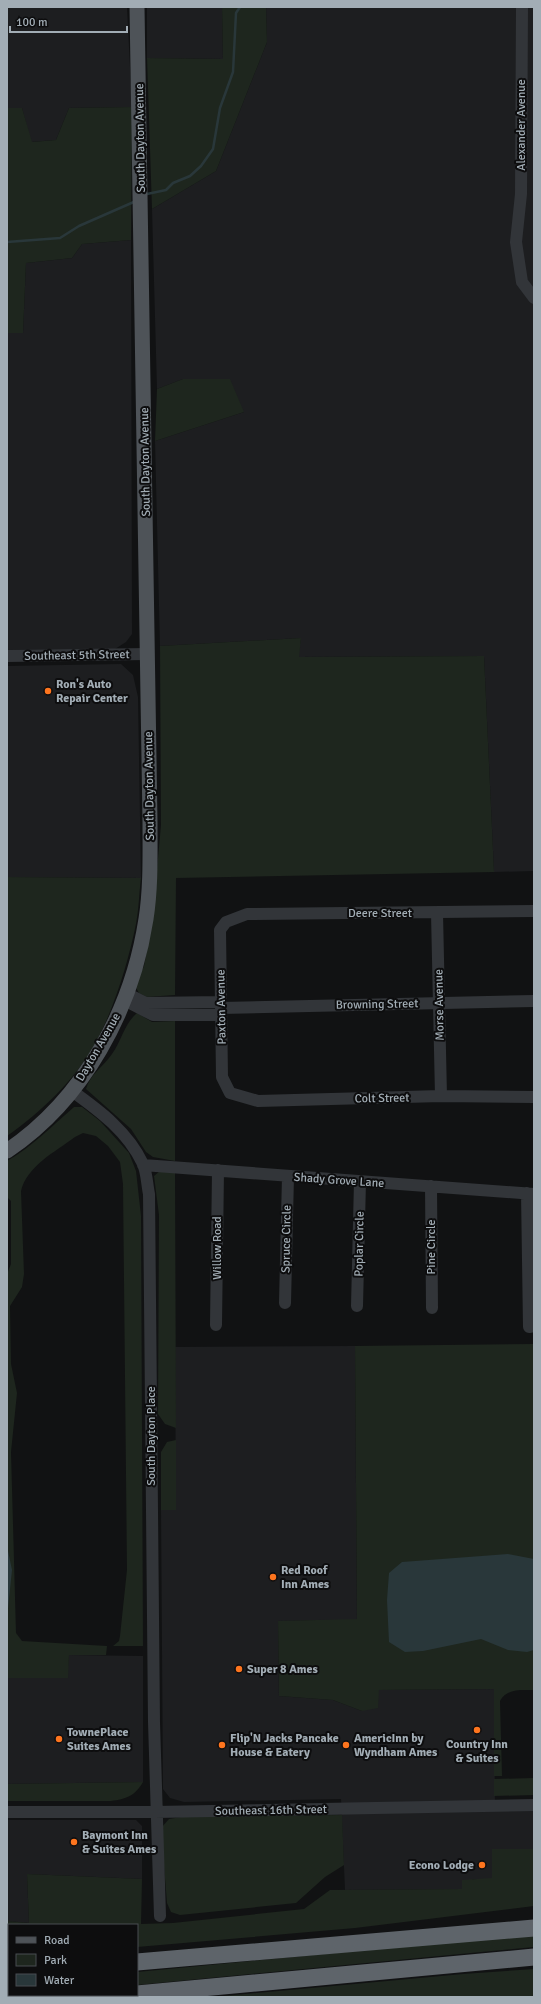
<svg xmlns="http://www.w3.org/2000/svg" width="541" height="2004" font-family="Signika,sans-serif">
	<rect width="100%" height="100%" fill="#111213"/>
	<path fill="#1d1e20" d="M7,7H127L132,107L69,108L56,140L31,142L22,108H7Z
		M147,7H222L223,59L147,58Z
		M266,7H534V871L494,872L484,656L298,657L301,638L160,646L155,441L244,412L183,379L157,389L152,209L216,171L267,42Z
		M131,240L132,634L126,642L115,649L7,650V333H23L26,263L72,258L82,244Z
		M121,664L133,675L138,697L141,878L7,877V666Z
		M355,1346L357,1620L278,1621L279,1696L333,1700L362,1711L379,1690L494,1689L495,1810L534,1809V1849H493L492,1879H473L462,1889L345,1890L341,1799L184,1802L170,1798L163,1789L161,1510H176L175,1347Z
		M69,1655L143,1656V1782L7,1784V1678H67Z
		M7,1820H136L142,1826V1879L27,1874L29,1923L7,1921Z"/>
	<path fill="#1e261e" d="M222,7H266L267,42L216,171L152,209L147,58L223,59Z
		M132,107L131,240L82,244L72,258L26,263L23,333H7V108H22L32,142L56,140L69,108Z
		M183,379H230L244,412L155,441L157,389Z
		M301,638L299,657L484,656L494,872L176,878L175,995L147,997L139,993L135,986L144,966L152,924L161,825L160,646Z
		M7,877L141,878C139,893 139,909 136,924C128,963 114,1009 95,1044C74,1081 41,1112 7,1136Z
		M137,1013L152,1022L175,1021V1161L153,1157L146,1152L131,1129L86,1089C90,1074 104,1066 112,1054C122,1040 124,1024 137,1013Z
		M74,1107H82L100,1121L129,1153L136,1171L141,1216L143,1646H113L119,1641L120,1636L127,1570L123,1184L120,1162L108,1146L96,1136L83,1133L75,1137C55,1152 27,1166 21,1191L24,1274L22,1287L10,1306L11,1364L17,1393L11,1452L16,1633L22,1641L107,1646L106,1655H69L68,1678H7V1274L11,1264V1201L7,1197V1161C33,1146 52,1126 74,1107Z
		M160,1171H175L176,1428L165,1424L158,1414L159,1215L154,1176Z
		M534,1344V1690C521,1690 507,1688 500,1701L502,1776H494V1689L379,1690L378,1708L362,1711L333,1700L279,1696L278,1621L357,1619L355,1346Z
		M176,1440V1510H161V1452L167,1442Z
		M534,1778V1795L494,1796V1779Z
		M143,1782C135,1796 126,1799 111,1801H7V1784Z
		M342,1815L344,1865L325,1877L296,1903L180,1915L171,1912L167,1903L161,1828L169,1819L181,1817Z
		M492,1849H534V1906L355,1928L137,1947V1925H9V1953H7V1921L29,1923L27,1874L142,1879L141,1924L173,1923L304,1909L330,1890L462,1889V1880L492,1878Z
		M534,1934V1947L137,1985V1972Z
		M534,1969V1997H213L463,1974Z"/>
	<path fill="#29373a" d="M7,1546L12,1570L7,1618Z
		M508,1554L534,1559V1650L527,1652L508,1650L481,1639L423,1651L405,1652L389,1642L387,1600L389,1573L402,1562Z"/>
	<g fill="none" stroke-linecap="round" stroke-linejoin="round">
		<path stroke="#29373a" stroke-width="2.5" d="M147,194L166,190L173,183L190,176L201,166L213,149L220,108L233,72L236,13L240,7
			M7,242L60,238L79,226L136,201"/>
		<path stroke="#323539" stroke-width="12" d="M522,7L521,194L516,242L522,282L534,298
			M7,656L147,654
			M534,911L247,914L226,922L220,930L222,1077L230,1093L258,1101L441,1096L534,1097
			M437,913L441,1096
			M134,997L146,1003L221,1002
			M124,1000L153,1015H221
			M221,1008L534,1001
			M72,1091C100,1111 128,1132 143,1164C147,1173 147,1185 149,1194L154,1722L160,1916
			M143,1165L534,1194
			M431,1186L432,1308
			M527,1193L529,1327L534,1326
			M285,1303L288,1176
			M357,1306L360,1181
			M216,1325L218,1170
			M7,1812H155L534,1805"/>
		<path stroke="#4e5358" stroke-width="15" d="M7,1151C84,1099 132,1010 146,919C151,887 150,854 150,822L137,7"/>
		<path stroke="#5e646a" stroke-width="17" d="M7,1961H9
			M137,1962L534,1928
			M7,1975H9
			M137,1994L534,1957
			M102,1997L123,1995"/>
	</g>
	<g fill="#fe751e" stroke="#0d0d0e" stroke-width="1.5">
		<circle cx="48" cy="691" r="4"/>
		<circle cx="273" cy="1577" r="4"/>
		<circle cx="239" cy="1669" r="4"/>
		<circle cx="477" cy="1730" r="4"/>
		<circle cx="59" cy="1739" r="4"/>
		<circle cx="222" cy="1745" r="4"/>
		<circle cx="346" cy="1745" r="4"/>
		<circle cx="74" cy="1842" r="4"/>
		<circle cx="482" cy="1865" r="4"/>
	</g>
	<g text-anchor="middle" stroke-width="4" stroke-linejoin="round" paint-order="stroke">
		<g font-size="12" fill="#a2adb5" stroke="#0d0d0e">
			<text transform="translate(521 125) rotate(-90)" y="4">Alexander Avenue</text>
			<text transform="translate(140 138) rotate(-91)" y="4">South Dayton Avenue</text>
			<text transform="translate(145 462) rotate(-91)" y="4">South Dayton Avenue</text>
			<text transform="translate(77 655) rotate(-1)" y="4">Southeast 5th Street</text>
			<text transform="translate(149 786) rotate(-91)" y="4">South Dayton Avenue</text>
			<text x="380" y="917">Deere Street</text>
			<text transform="translate(377 1004) rotate(-1)" y="4">Browning Street</text>
			<text transform="translate(439 1005) rotate(-91)" y="4">Morse Avenue</text>
			<text transform="translate(221 1007) rotate(-91)" y="4">Paxton Avenue</text>
			<text transform="translate(98 1047) rotate(-60)" y="4">Dayton Avenue</text>
			<text transform="translate(382 1098) rotate(-1)" y="4">Colt Street</text>
			<text transform="translate(339 1180) rotate(4)" y="4">Shady Grove Lane</text>
			<text transform="translate(286 1239) rotate(-89)" y="4">Spruce Circle</text>
			<text transform="translate(359 1244) rotate(-89)" y="4">Poplar Circle</text>
			<text transform="translate(431 1247) rotate(-90)" y="4">Pine Circle</text>
			<text transform="translate(217 1248) rotate(-90)" y="4">Willow Road</text>
			<text transform="translate(151 1436) rotate(-90)" y="4">South Dayton Place</text>
			<text transform="translate(271 1810) rotate(-1)" y="4">Southeast 16th Street</text>
		</g>
		<g font-size="12" font-weight="bold" fill="#a2adb5" stroke="#0d0d0e" text-anchor="start">
			<text x="56" y="688">Ron's Auto<tspan x="56" dy="14">Repair Center</tspan></text>
			<text x="281" y="1574">Red Roof<tspan x="281" dy="14">Inn Ames</tspan></text>
			<text x="247" y="1673">Super 8 Ames</text>
			<text x="67" y="1736">TownePlace<tspan x="67" dy="14">Suites Ames</tspan></text>
			<text x="230" y="1742">Flip'N Jacks Pancake<tspan x="230" dy="14">House &amp; Eatery</tspan></text>
			<text x="354" y="1742">AmericInn by<tspan x="354" dy="14">Wyndham Ames</tspan></text>
			<text x="477" y="1748" text-anchor="middle">Country Inn<tspan x="477" dy="14">&amp; Suites</tspan></text>
			<text x="82" y="1839">Baymont Inn<tspan x="82" dy="14">&amp; Suites Ames</tspan></text>
			<text x="474" y="1869" text-anchor="end">Econo Lodge</text>
		</g>
	</g>
	<rect width="541" height="2004" fill="none" stroke="#a2adb5" stroke-width="16"/>
	<rect x="8" y="1924" width="130" height="72" fill="#0d0d0e" stroke="#494d51"/>
	<rect x="16" y="1937" width="20" height="6" fill="#4e5358" stroke="#494d51"/>
	<text x="44" y="1944" font-size="12" fill="#a2adb5">Road</text>
	<rect x="16" y="1954" width="20" height="12" fill="#1e261e" stroke="#494d51"/>
	<text x="44" y="1964" font-size="12" fill="#a2adb5">Park</text>
	<rect x="16" y="1974" width="20" height="12" fill="#29373a" stroke="#494d51"/>
	<text x="44" y="1984" font-size="12" fill="#a2adb5">Water</text>
	<path d="M10 26v6h117v-6" fill="none" stroke="#a2adb5" stroke-width="2"/>
	<text x="16" y="26" font-size="12" fill="#a2adb5" stroke="#0d0d0e" stroke-width="3" paint-order="stroke">100 m</text>
</svg>
